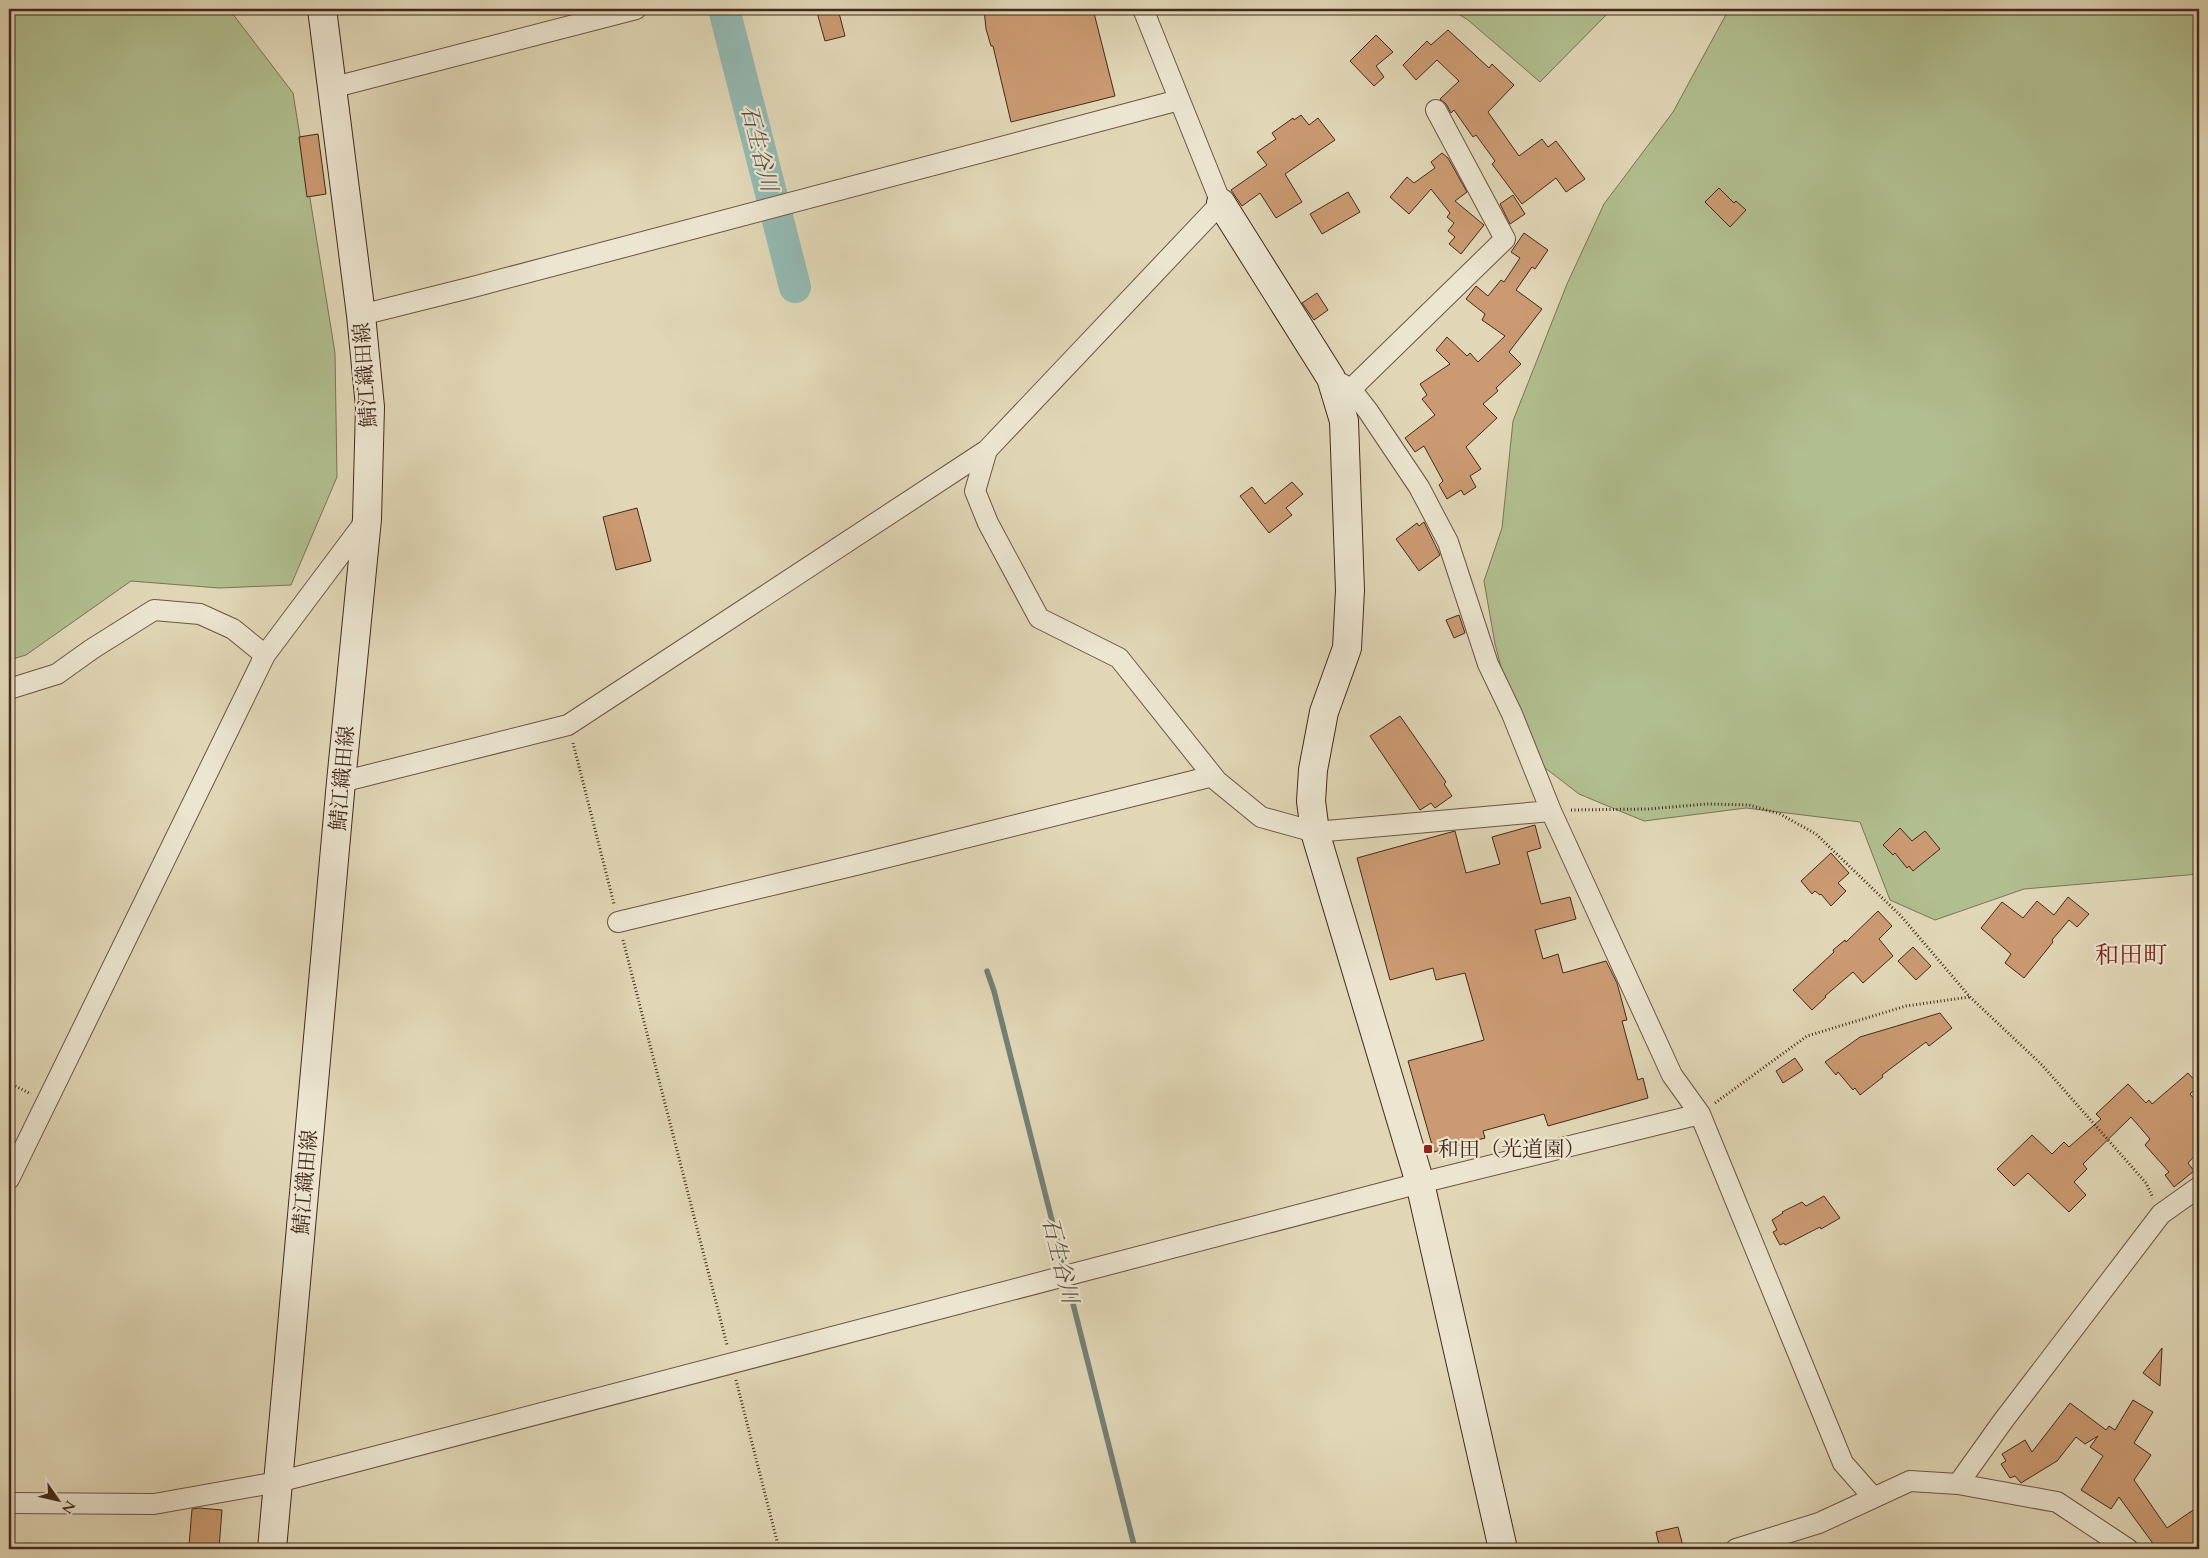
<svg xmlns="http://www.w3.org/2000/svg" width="2208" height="1558" font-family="Cardo,'Noto Serif JP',serif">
	<rect width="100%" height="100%" fill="#e1d7b7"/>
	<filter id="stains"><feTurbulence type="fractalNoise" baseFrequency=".004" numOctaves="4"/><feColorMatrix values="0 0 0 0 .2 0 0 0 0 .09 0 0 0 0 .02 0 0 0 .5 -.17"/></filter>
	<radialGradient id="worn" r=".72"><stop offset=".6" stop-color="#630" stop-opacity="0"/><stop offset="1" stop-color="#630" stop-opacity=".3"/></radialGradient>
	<path fill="#b1be8f" stroke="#7a7455" d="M9,9H229L293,93L335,353L337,477L291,585L219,588L131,581L26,655L9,660Z
		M1450,9H1612L1540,82L1468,20Z
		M1729,9H2199V874L2024,889L1935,920L1890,900L1860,822L1746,808L1644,821L1579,794L1523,751L1495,644L1484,581L1502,528L1513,421L1567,284L1604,204L1673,112Z"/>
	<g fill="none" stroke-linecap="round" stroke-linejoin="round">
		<path stroke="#747f76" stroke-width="5.5" d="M987,971L994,991L1135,1549"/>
		<path stroke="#94b9b2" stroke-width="32" d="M724,9L795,287"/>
	</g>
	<path fill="#cb9a72" stroke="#44291b" d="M816,9H838L845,36L825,41Z
		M984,9H1093L1115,96L1011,122L993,46H991L986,29Z
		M1448,30L1489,68L1492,64L1514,85L1488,112L1519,156L1542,139L1548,147L1556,141L1585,179L1566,192L1556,178L1522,204L1492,164L1495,161L1476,135L1473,137L1454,110L1451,113L1446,104L1440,99L1459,81L1437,60L1416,80L1403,65L1427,41L1431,45Z
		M1376,35L1393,52L1376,66L1384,77L1374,86L1350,61Z
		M1301,115L1309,125L1318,118L1335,140L1285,174L1302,202L1276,218L1260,193L1242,206L1231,190L1267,165L1257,152L1276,139L1272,133L1293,118L1294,120Z
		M318,134L326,194L307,197L299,137Z
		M1442,153L1448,158L1467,192L1455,201L1484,225L1461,254L1449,244L1455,237L1448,231L1454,223L1447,217L1450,213L1431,189L1409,214L1390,197L1407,177L1414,183L1435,168L1431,162Z
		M1719,188L1734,203L1736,201L1746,210L1730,227L1705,202Z
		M1348,192L1360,212L1322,234L1310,214Z
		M1513,195L1525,214L1510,224L1500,204Z
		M1524,233L1548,250L1535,269L1532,267L1516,290L1542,309L1509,352L1521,364L1496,388L1498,391L1483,404L1497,418L1466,447L1481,469L1470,476L1476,487L1464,495L1461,490L1447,499L1439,485L1443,481L1424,446L1415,452L1405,438L1435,415L1422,399L1427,395L1420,384L1450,364L1436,350L1447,337L1467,356L1470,353L1478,362L1505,336L1482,320L1485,314L1466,299L1476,286L1488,296L1501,280L1504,282L1520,258L1511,252Z
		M1317,293L1328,310L1314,320L1302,303Z
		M1292,482L1303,494L1286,508L1292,515L1269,533L1240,496L1252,487L1265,504Z
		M637,508L651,561L616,570L603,517Z
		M1424,522L1440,555L1419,571L1396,539L1417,523L1419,526Z
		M1459,615L1465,633L1454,638L1446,620Z
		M1400,716L1446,782L1444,784L1452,796L1435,808L1431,803L1420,810L1370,736Z
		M1535,825L1541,848L1527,852L1541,904L1570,897L1576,919L1535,930L1543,959L1558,954L1563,973L1606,961L1617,983L1627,1020L1622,1021L1638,1080L1643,1078L1648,1098L1548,1126L1544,1114L1483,1131L1485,1138L1434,1152L1408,1061L1484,1040L1465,973L1436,980L1433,968L1390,980L1357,858L1455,831L1466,873L1500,864L1492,837Z
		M1900,828L1912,841L1925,831L1940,849L1913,871L1909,866L1907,868L1895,853L1893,855L1883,845Z
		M1831,853L1849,873L1838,883L1846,891L1831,906L1821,894L1820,895L1815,891L1812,894L1801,881Z
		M2068,897L2089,914L2077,927L2069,920L2052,940L2053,942L2024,978L2005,963L2011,954L1981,928L2002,902L2023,918L2037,901L2054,915Z
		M1878,911L1892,926L1879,939L1893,956L1863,983L1853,972L1825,996L1826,997L1812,1010L1793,990L1834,952L1833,950L1845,940L1846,942Z
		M1913,947L1931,966L1916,980L1898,961Z
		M1940,1013L1952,1028L1929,1046L1926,1042L1882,1075L1883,1077L1860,1095L1855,1088L1853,1090L1838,1072L1836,1075L1825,1062L1860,1037Z
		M1795,1058L1803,1070L1783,1083L1776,1071Z
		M2188,1073L2199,1085L2190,1094L2199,1105V1151L2188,1163L2194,1171L2174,1187L2165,1175L2169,1172L2145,1145L2150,1139L2131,1117L2083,1164L2087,1169L2074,1182L2086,1195L2069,1212L2028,1173L2014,1186L1997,1169L2032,1135L2052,1154L2064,1142L2069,1147L2101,1119L2096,1114L2128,1084L2146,1103L2149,1100L2152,1104Z
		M1824,1196L1840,1218L1821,1229L1820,1227L1785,1245L1784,1243L1780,1245L1773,1232L1777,1230L1772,1220L1783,1213L1782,1212L1802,1202L1806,1206Z
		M2162,1348L2160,1386L2143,1373Z
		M2133,1400L2153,1412L2134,1443L2151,1455L2134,1480L2167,1528L2199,1506V1549H2157L2119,1497L2111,1509L2081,1490L2103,1456L2090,1447L2098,1436L2085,1444L2076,1437L2057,1461L2021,1483L2015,1476L2010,1478L2001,1464L2006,1461L2002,1454L2025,1440L2032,1452L2070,1403L2106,1430L2109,1426L2115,1430Z
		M199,1508L222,1510L219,1548L189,1546L192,1509Z
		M1678,1527L1683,1546L1660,1549L1656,1532Z"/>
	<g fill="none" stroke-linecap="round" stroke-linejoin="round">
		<defs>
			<path id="street" d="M331,88L636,9
				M361,315L473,287L1179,100
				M1331,378L1351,389L1368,411L1419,487L1448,542L1488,664L1512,714L1551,811L1672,1075L1700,1114L1843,1463L1873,1497
				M1351,389L1505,239L1436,110
				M987,450L975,491L988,523L1039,618L1119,658L1217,781L1261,817L1315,832L1551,811
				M9,689L57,674L92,649L154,610L200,614L233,629L265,655
				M341,782L568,725L987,450L1221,203L1143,9
				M618,922L864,863L1213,776
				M9,1179L265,655L367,519
				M1958,1484L2003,1421L2161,1214L2199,1187
				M9,1503L154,1504L278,1482L1420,1183L1700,1114
				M1736,1549L1819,1523L1910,1481L1958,1484L2057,1502L2128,1549"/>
			<path id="secondary" d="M1221,203L1331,378L1344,421L1350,590L1347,648L1324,712L1313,770L1311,801L1315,832L1420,1183L1503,1549
				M272,1549L341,782L367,519L370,407L361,315L322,9"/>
		</defs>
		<use href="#street" stroke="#6b5442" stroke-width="22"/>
		<use href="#secondary" stroke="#44291b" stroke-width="30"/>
		<path stroke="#44291b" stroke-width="3" stroke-dasharray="1 2.5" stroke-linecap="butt" d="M573,743L614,904
			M1571,810L1648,809L1707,804L1749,805L1780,814L1816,834L1901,916L1970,997L2042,1065L2146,1183L2153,1198
			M623,940L727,1345
			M9,1083L31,1094
			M1715,1103L1807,1036L1906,1006L1969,997
			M736,1380L779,1549"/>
		<use href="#street" stroke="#ece5d0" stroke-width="20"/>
		<use href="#secondary" stroke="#ece5d0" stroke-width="28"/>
	</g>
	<rect fill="#8f2418" stroke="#ece5d0" stroke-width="2" x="1423" y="1144" width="10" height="10" rx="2.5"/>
	<g text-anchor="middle" stroke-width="4.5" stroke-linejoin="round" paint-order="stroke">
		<g font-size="21" fill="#44291b" stroke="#ece5d0">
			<text transform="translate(365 375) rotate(-94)" y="7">鯖江織田線</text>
			<text transform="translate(342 778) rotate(-85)" y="7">鯖江織田線</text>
			<text transform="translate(305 1182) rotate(-85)" y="7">鯖江織田線</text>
		</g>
		<g font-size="21" fill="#44291b" stroke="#ece5d0" text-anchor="start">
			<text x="1438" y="1156">和田（光道園）</text>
		</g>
		<g font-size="22" font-style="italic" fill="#584d41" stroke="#ece5d0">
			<text transform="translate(760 148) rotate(76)" y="8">石生谷川</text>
			<text transform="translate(1061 1260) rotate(76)" y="8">石生谷川</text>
		</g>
		<g font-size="24" fill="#7a1f14" stroke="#ece5d0">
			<text x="2131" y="963">和田町</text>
		</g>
	</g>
	<rect width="2208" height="1558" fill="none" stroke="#e1d7b7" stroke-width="30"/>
	<rect x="10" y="10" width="2188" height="1538" fill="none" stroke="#44291b" stroke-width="2.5"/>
	<rect x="15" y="15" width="2178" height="1528" fill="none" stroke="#44291b"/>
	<g transform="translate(58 1500) rotate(124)" stroke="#ece5d0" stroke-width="4" paint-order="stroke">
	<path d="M0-4L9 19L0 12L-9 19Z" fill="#44291b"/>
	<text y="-8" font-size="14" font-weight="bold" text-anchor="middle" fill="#44291b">N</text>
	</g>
	<rect width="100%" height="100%" filter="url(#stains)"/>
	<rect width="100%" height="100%" fill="url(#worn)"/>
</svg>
